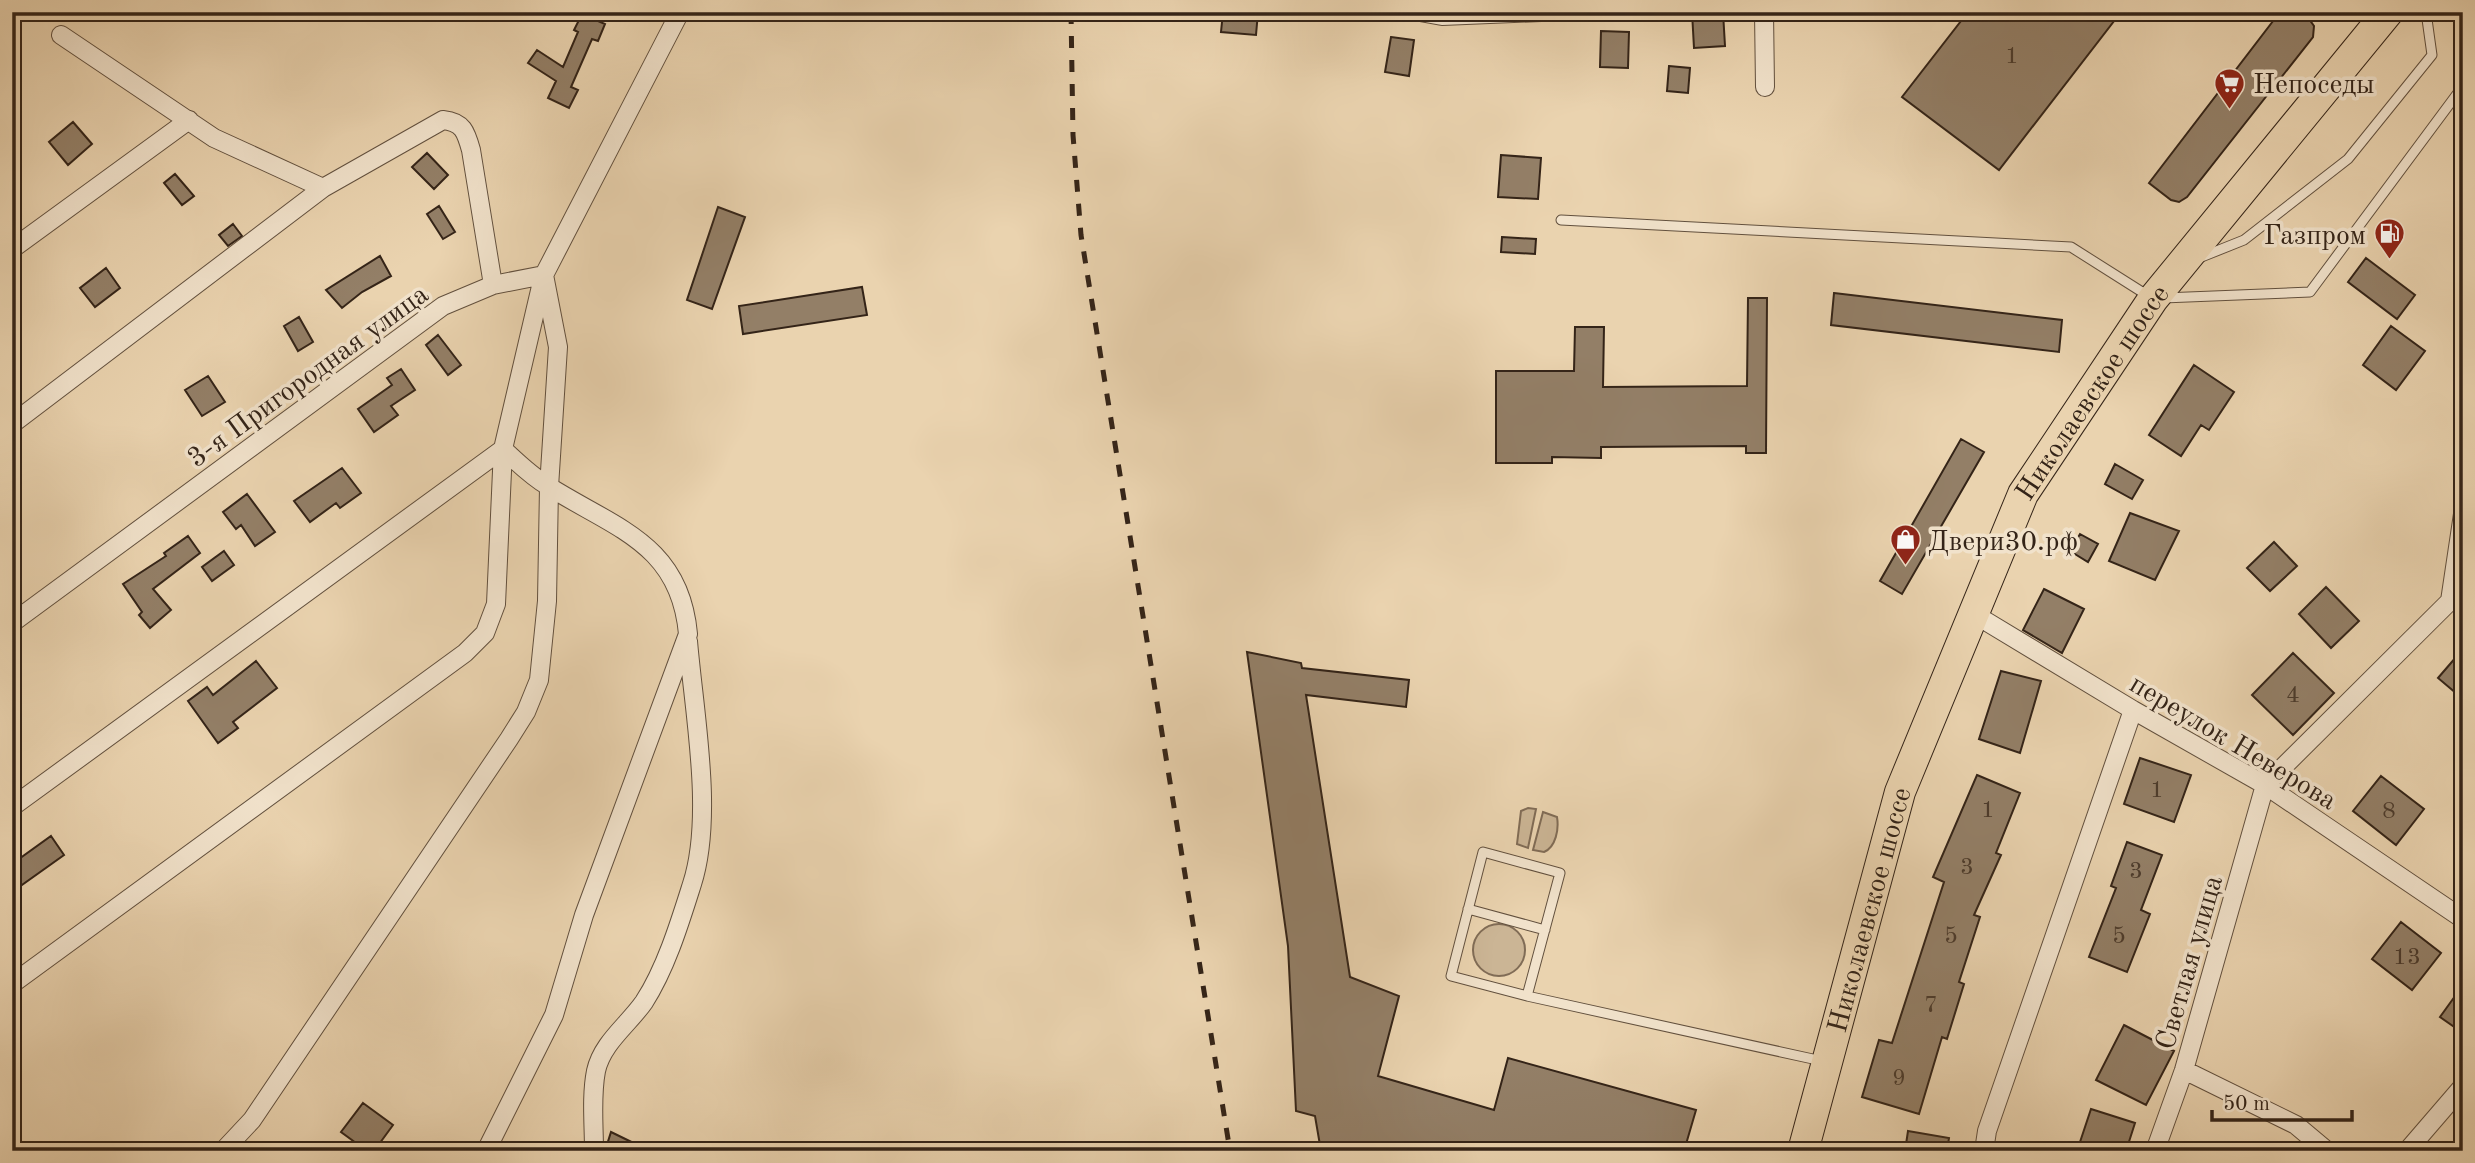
<svg xmlns="http://www.w3.org/2000/svg" width="2475" height="1163" font-family="'Old Standard TT',serif">
	<rect width="100%" height="100%" fill="#ead3af"/>
	<filter id="stains"><feTurbulence type="fractalNoise" baseFrequency=".00286" numOctaves="4"/><feColorMatrix values="0 0 0 0 .2 0 0 0 0 .09 0 0 0 0 .02 0 0 0 .5 -.17"/></filter>
	<radialGradient id="worn" r=".72"><stop offset=".6" stop-color="#630" stop-opacity="0"/><stop offset="1" stop-color="#630" stop-opacity=".3"/></radialGradient>
	<path fill="#cbb595" stroke="#806c56" stroke-width="2" d="M1528,808L1536,809L1528,848L1517,844L1521,811Z
		M1543,812L1557,817C1559,829 1556,847 1544,852L1533,850Z
		M1473 950a26 26 0 1 1 52 0a26 26 0 1 1-52 0Z"/>
	<path fill="#937f67" stroke="#342418" stroke-width="2" d="M1223,12H1258L1256,35L1221,32Z
		M1692,12H1723L1725,46L1694,48Z
		M1968,12H2121L1999,170L1902,97Z
		M2280,12H2300L2309,19L2314,26L2313,37L2187,197L2179,202L2171,200L2149,183Z
		M582,14L605,24L598,41L592,39L571,87L578,90L569,108L548,98L556,81L528,63L537,50L563,67L578,32L574,30Z
		M1601,31L1629,32L1628,68L1600,67Z
		M1391,37L1414,40L1409,76L1385,72Z
		M1669,66L1690,68L1688,93L1667,91Z
		M73,122L92,144L68,165L49,142Z
		M427,153L448,175L434,189L412,167Z
		M1501,155L1541,158L1538,199L1498,197Z
		M175,174L194,196L182,205L164,183Z
		M439,206L455,232L443,239L427,214Z
		M718,207L745,217L712,309L687,300Z
		M233,224L242,236L228,246L219,235Z
		M1502,237L1536,239L1535,254L1501,252Z
		M380,256L391,276L362,292L342,308L326,290Z
		M2366,258L2415,295L2397,319L2348,282Z
		M106,268L120,288L95,307L80,288Z
		M862,287L867,315L743,334L739,306Z
		M1834,293L2062,320L2059,352L1831,325Z
		M1748,298H1767L1766,453H1746V446L1601,447V458L1552,457V463H1496V371H1574L1575,327H1604L1603,387L1747,386Z
		M299,317L313,342L298,351L284,326Z
		M2391,326L2425,351L2396,390L2363,365Z
		M438,335L461,365L448,375L426,345Z
		M2194,365L2234,392L2209,430L2201,425L2181,456L2149,435Z
		M401,369L415,390L391,406L398,415L374,432L358,409L392,385L387,378Z
		M208,376L225,402L202,416L185,390Z
		M1961,439L1984,452L1902,594L1880,581Z
		M2115,464L2143,480L2132,499L2105,484Z
		M342,468L361,493L340,508L336,503L310,522L294,501Z
		M247,494L275,532L255,546L241,525L236,529L223,512Z
		M2130,513L2179,531L2155,580L2109,561Z
		M2080,534L2098,544L2088,562L2070,551Z
		M188,536L200,553L153,589L171,610L150,628L139,615L142,612L123,584L166,556L164,553Z
		M2274,542L2297,566L2270,591L2247,568Z
		M224,551L234,565L212,581L202,567Z
		M2326,587L2359,621L2331,648L2299,614Z
		M2044,589L2084,609L2062,653L2023,630Z
		M2463,649V699L2438,678Z
		M1247,652L1301,663L1302,668L1409,680L1406,707L1306,695L1350,977L1399,996L1378,1076L1494,1110L1508,1058L1696,1110L1684,1151H1321L1315,1116L1296,1111L1288,946Z
		M2293,653L2334,693L2293,735L2252,695Z
		M256,661L277,688L233,722L238,728L218,743L188,701L207,687L213,695Z
		M2001,671L2041,681L2020,753L1979,739Z
		M2140,758L2191,775L2174,822L2124,804Z
		M1977,775L2020,793L1996,853L2001,855L1974,915L1980,917L1959,982L1964,984L1947,1039L1942,1037L1919,1114L1862,1097L1879,1040L1892,1043L1944,882L1933,877Z
		M2381,776L2424,809L2396,845L2353,811Z
		M51,836L64,855L12,892V864Z
		M2127,842L2162,855L2141,910L2150,914L2127,972L2089,957L2116,888L2111,886Z
		M2401,922L2441,953L2412,990L2372,959Z
		M2463,985V1033L2440,1017Z
		M2124,1025L2174,1051L2146,1105L2096,1080Z
		M363,1103L393,1125L374,1151H367L341,1132Z
		M2091,1109L2135,1123L2126,1151H2097L2079,1145Z
		M1908,1131L1949,1138L1947,1151H1905Z
		M611,1132L650,1151H605Z"/>
	<g fill="none" stroke-linecap="round" stroke-linejoin="round">
		<defs>
			<path id="service" d="M1561,220L2071,247L2150,297
				M2199,258L2244,240L2348,159L2432,55L2426,12
				M2163,298L2310,292L2463,86
				M1468,909L1545,930
				M1527,996L1560,873L1483,852L1451,976L1527,996L1822,1061"/>
			<path id="minor" d="M1420,12L1442,16L1541,12
				M1764,12L1765,87
				M323,188L443,120C463,122 466,132 471,150L493,285
				M12,249L189,120
				M12,424L323,188L214,138L61,35
				M2450,601L2463,514
				M1974,614L2133,710L2265,785L2463,919
				M12,623L443,306L493,285L544,275L680,12
				M12,807L503,449C517,462 531,476 548,486C614,528 680,543 688,634L584,915L554,1015L486,1151
				M12,984L465,653L485,633L496,604L503,449L542,282
				M2184,1070L2296,1125L2327,1151
				M223,1151L252,1120L509,739L526,712L539,680L547,601L549,487L558,347L544,275
				M594,1151C594,1125 591,1096 596,1071C602,1043 628,1025 644,1002C666,968 680,922 692,884C714,816 694,713 688,641
				M1984,1151L1987,1131L2133,710
				M2155,1151L2184,1070L2265,785L2450,601
				M2407,1151L2463,1086"/>
			<g id="primary">
				<path id="s1" d="M1803,1151L1900,792L2023,494L2153,299L2388,12"/>
			</g>
		</defs>
		<use href="#service" stroke="#62503e" stroke-width="11"/>
		<use href="#minor" stroke="#62503e" stroke-width="20"/>
		<use href="#primary" stroke="#342418" stroke-width="32"/>
		<use href="#service" stroke="#f1e2cb" stroke-width="9"/>
		<use href="#minor" stroke="#f1e2cb" stroke-width="18"/>
		<use href="#primary" stroke="#ead3af" stroke-width="30"/>
		<path stroke="#342418" stroke-width="5" stroke-dasharray="12 12" stroke-linecap="butt" d="M1071,12L1073,135L1081,235L1230,1151"/>
	</g>
	<defs>
		<symbol id="supermarket-pin" viewBox="-11 -11 22 30"><path d="M0 17L-7.5 6A9.5 9.5 0 1 1 7.5 6Z" fill="#8f2418" stroke="#f1e2cb"/><path d="M-6-5.5h2.5l.6 2H6L4.5 2H-2.5L-4.4-4H-6ZM-1.5 3.2a1.3 1.3 0 1 0 .1 0ZM3 3.2a1.3 1.3 0 1 0 .1 0Z" fill="#fff"/></symbol>
		<symbol id="fuel-pin" viewBox="-11 -11 22 30"><path d="M0 17L-7.5 6A9.5 9.5 0 1 1 7.5 6Z" fill="#8f2418" stroke="#f1e2cb"/><path d="M-5.5-6h7V0h2V4h1.3V-2.5L3-4.5l.8-.8L6-3V5H2.5V1h-1V6h-7ZM-4.2-4.7v3.2H.2V-4.7Z" fill="#fff"/></symbol>
		<symbol id="shop-pin" viewBox="-11 -11 22 30"><path d="M0 17L-7.5 6A9.5 9.5 0 1 1 7.5 6Z" fill="#8f2418" stroke="#f1e2cb"/><path d="M-5-2.5h2.3a2.7 3.5 0 0 1 5.4 0H5L5.5 6h-11ZM-1.5-2.5h3a1.5 2.3 0 0 0-3 0Z" fill="#fff"/></symbol>
	</defs>
	<g fill-rule="evenodd">
		<use href="#supermarket-pin" x="2212" y="66" width="35" height="47"/>
		<use href="#fuel-pin" x="2372" y="216" width="35" height="47"/>
		<use href="#shop-pin" x="1888" y="522" width="35" height="47"/>
	</g>
	<g text-anchor="middle" stroke-width="7" stroke-linejoin="round" paint-order="stroke">
		<g font-size="24" fill="#4c3b2c">
			<text x="2012" y="63">1</text>
			<text x="2293" y="702">4</text>
			<text x="2157" y="797">1</text>
			<text x="1988" y="817">1</text>
			<text x="2389" y="818">8</text>
			<text x="1967" y="874">3</text>
			<text x="2136" y="878">3</text>
			<text x="1951" y="943">5</text>
			<text x="2119" y="943">5</text>
			<text x="2407" y="964">13</text>
			<text x="1931" y="1012">7</text>
			<text x="1899" y="1085">9</text>
		</g>
		<g font-size="28" fill="#342418" stroke="#f1e2cb" text-anchor="start">
			<text x="2253" y="93">Непоседы</text>
			<text x="2366" y="244" text-anchor="end">Газпром</text>
			<text x="1928" y="550">Двери30.рф</text>
		</g>
		<g font-size="28" fill="#342418" stroke="#f1e2cb">
			<text transform="translate(307 375) rotate(-36)" y="10">3-я Пригородная улица</text>
			<text dy="10" stroke="none"><textPath href="#s1" startOffset="817">Николаевское шоссе</textPath></text>
			<text transform="translate(2234 741) rotate(31)" y="10">переулок Неверова</text>
			<text dy="10" stroke="none"><textPath href="#s1" startOffset="250">Николаевское шоссе</textPath></text>
			<text transform="translate(2188 962) rotate(-74)" y="10">Светлая улица</text>
		</g>
	</g>
	<rect width="2475" height="1163" fill="none" stroke="#ead3af" stroke-width="42"/>
	<rect x="14" y="14" width="2447" height="1135" fill="none" stroke="#342418" stroke-width="3.5"/>
	<rect x="21" y="21" width="2433" height="1121" fill="none" stroke="#342418" stroke-width="2"/>
	<path d="M2212 1110v10h140v-10" fill="none" stroke="#342418" stroke-width="3.5"/>
	<text x="2223" y="1110" font-size="21" fill="#342418" stroke="#f1e2cb" stroke-width="5" paint-order="stroke">50 m</text>
	<rect width="100%" height="100%" filter="url(#stains)"/>
	<rect width="100%" height="100%" fill="url(#worn)"/>
</svg>
